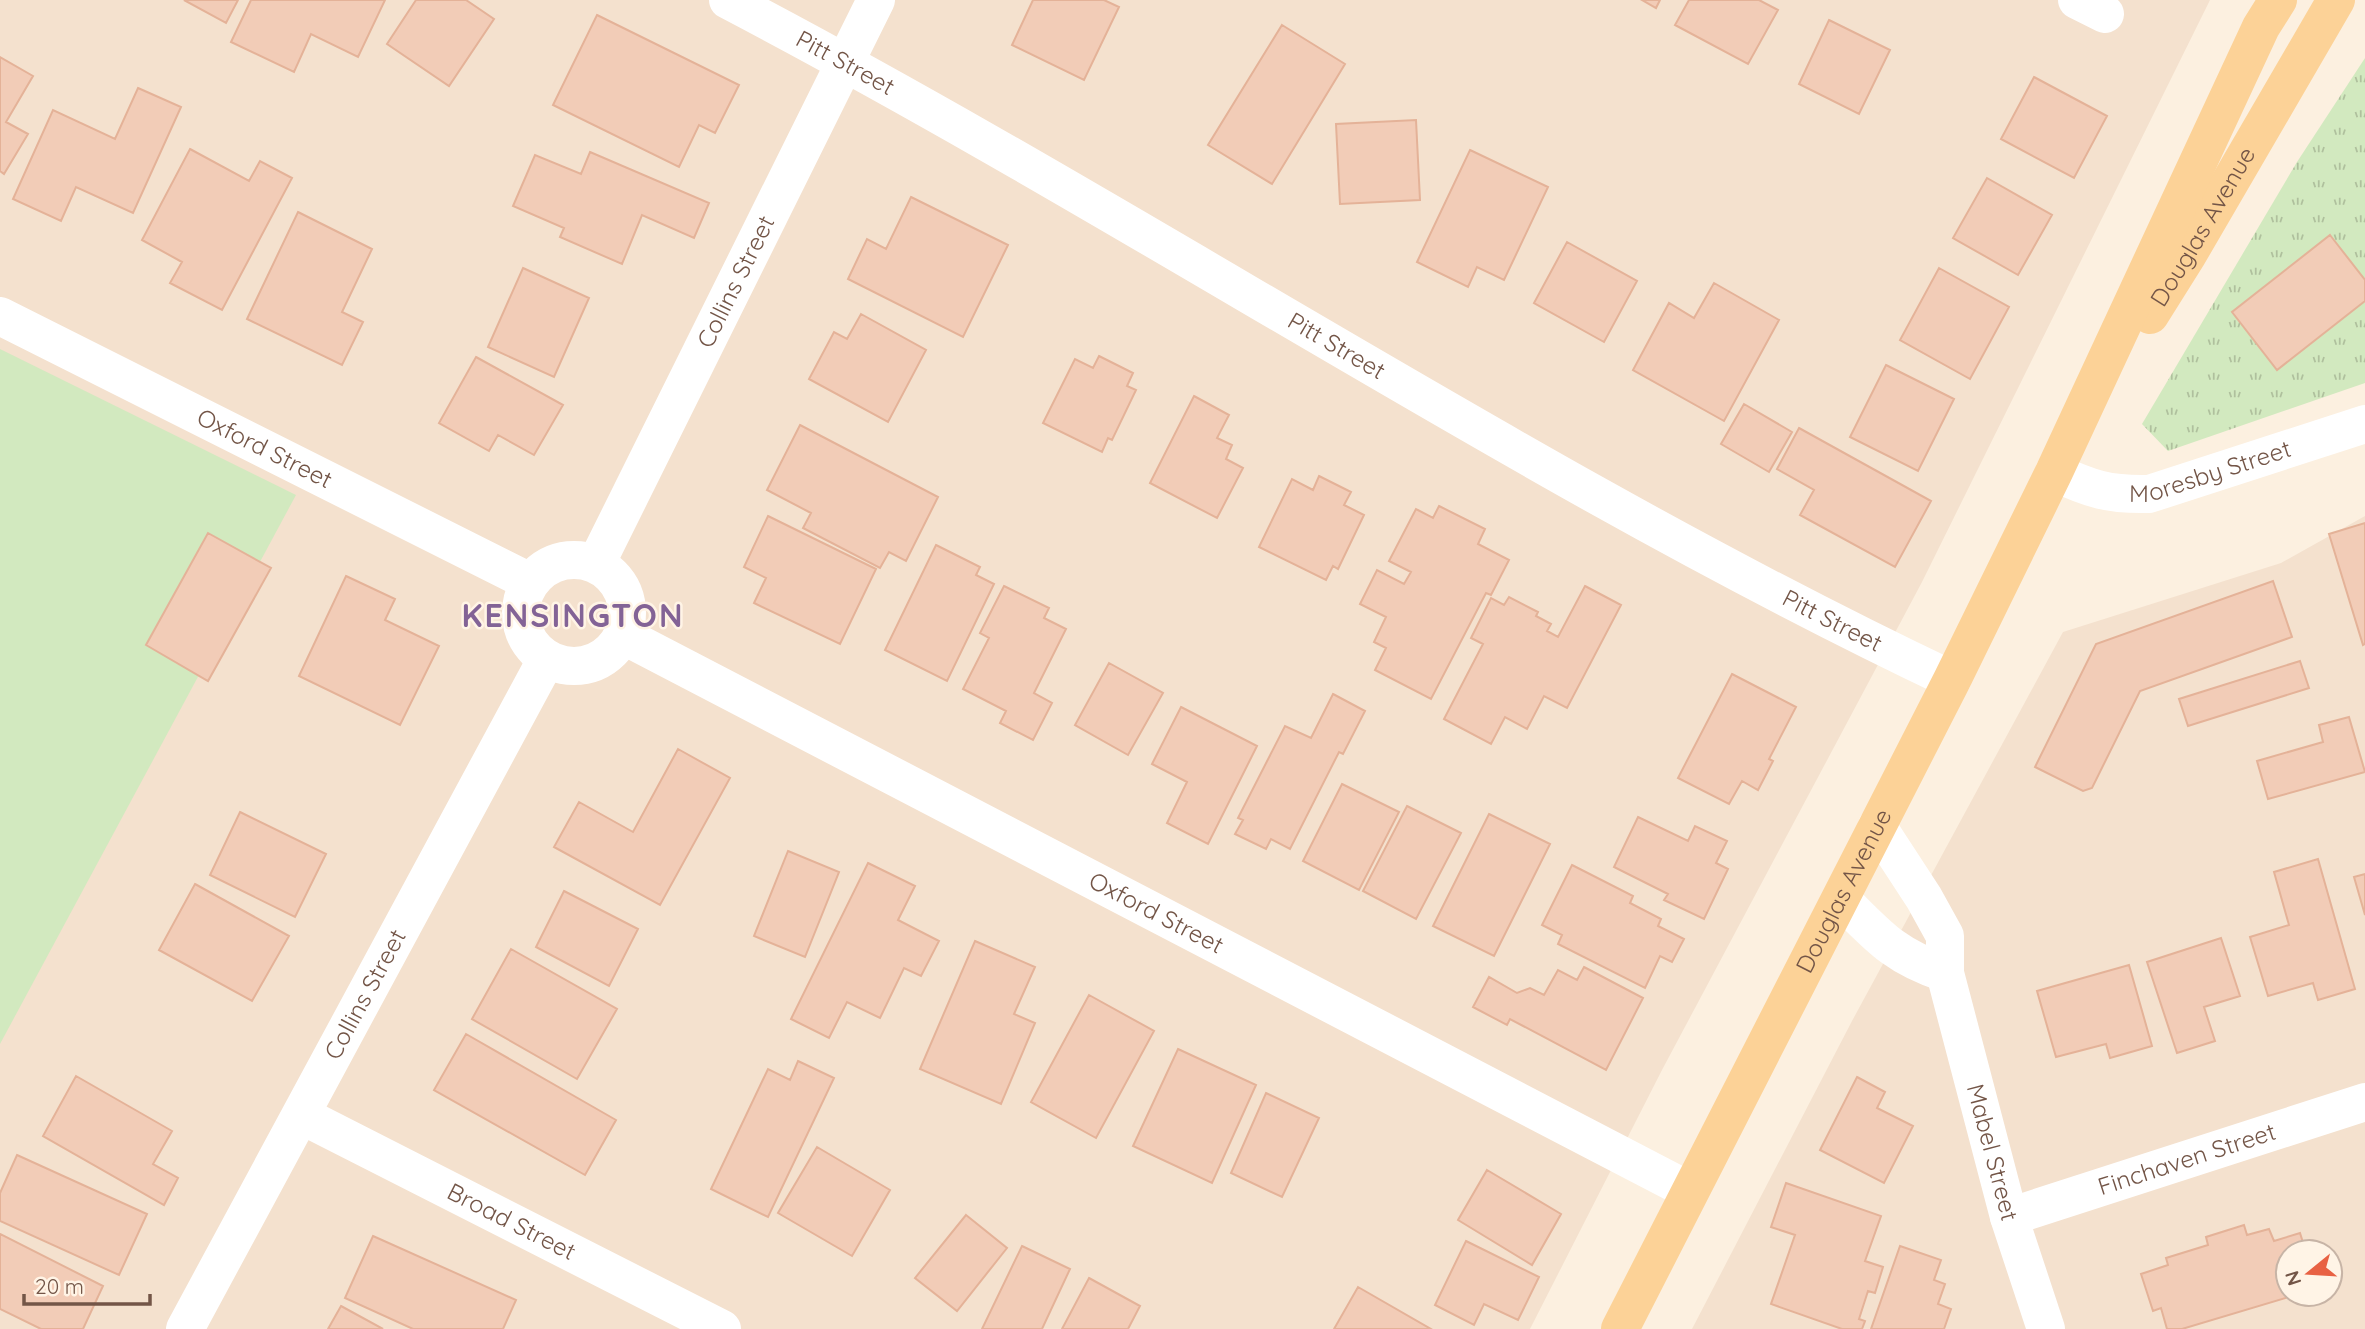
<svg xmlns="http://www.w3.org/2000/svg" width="2365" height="1329" font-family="Quicksand,sans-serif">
	<defs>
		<pattern id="grass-tufts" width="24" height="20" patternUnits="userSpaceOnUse" patternTransform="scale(1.75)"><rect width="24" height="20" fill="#d2e9bf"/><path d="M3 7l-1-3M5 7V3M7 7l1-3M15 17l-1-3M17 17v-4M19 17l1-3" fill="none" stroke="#afc09d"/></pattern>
	</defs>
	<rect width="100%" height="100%" fill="#fcf0e0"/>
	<path fill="#f4e1ce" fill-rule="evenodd" d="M0,0H2210L1922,582L1662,1070L1530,1329H0Z
		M2365,516V1329H1692L1852,1021L2063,632L2281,563ZM2288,1252H2330V1294H2288Z"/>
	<path fill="url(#grass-tufts)" d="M2365,58V383L2168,451L2142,424L2297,162Z"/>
	<path fill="#d2e9bf" d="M0,349L296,495L0,1044Z"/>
	<path fill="#f2ccb7" stroke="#e4b298" stroke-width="2" d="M184,0H238L226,23Z
		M251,0H385L358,57L311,34L294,72L231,42Z
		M416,0H466L494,19L449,86L387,44Z
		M1033,0H1104L1119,7L1084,80L1012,45Z
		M1642,0H1660L1656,8Z
		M1689,0H1759L1778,10L1748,64L1675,25Z
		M597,15L739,85L715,133L699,125L679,167L553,105Z
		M1829,20L1890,50L1859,114L1799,84Z
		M1282,25L1345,64L1272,184L1208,145Z
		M0,57L33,76L6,122L28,134L4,174L0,171Z
		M2034,77L2107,116L2074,178L2001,139Z
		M138,88L181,107L133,213L76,187L61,221L13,199L53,110L115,139Z
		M1416,120L1420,200L1340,204L1336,124Z
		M190,149L249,181L260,161L292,178L222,310L170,283L182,262L142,240Z
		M1470,150L1548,187L1504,280L1477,267L1468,287L1417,262Z
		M590,152L709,203L694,238L642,215L622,264L560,237L564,228L513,206L535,155L581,174Z
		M1987,178L2052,215L2018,275L1953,238Z
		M911,197L1008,245L963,337L848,279L867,239L886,249Z
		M298,212L372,249L342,312L363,322L342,365L247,319Z
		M2330,235L2365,280V301L2277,370L2232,312Z
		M1567,242L1637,281L1604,342L1534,303Z
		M523,268L589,298L554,377L488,347Z
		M1939,268L2009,307L1970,379L1900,340Z
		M1714,283L1779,320L1724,421L1633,370L1669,303L1694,318Z
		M861,314L926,350L888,422L809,379L834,332L847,339Z
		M1099,356L1133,373L1127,386L1136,390L1112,440L1108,438L1102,452L1043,423L1075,359L1093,368Z
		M476,357L563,405L534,455L498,435L489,451L439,423Z
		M1886,365L1954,399L1918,471L1850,437Z
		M1194,396L1229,415L1217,438L1232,445L1226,459L1243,468L1217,518L1150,483Z
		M1744,404L1792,432L1769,472L1721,444Z
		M800,425L938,497L906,561L889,552L880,568L803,528L811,513L767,490Z
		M1799,428L1931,501L1895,567L1800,515L1814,490L1777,469Z
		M1319,476L1351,492L1344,505L1364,515L1338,569L1333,566L1326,580L1259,547L1292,479L1313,490Z
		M1439,506L1485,529L1478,544L1509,560L1491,595L1486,593L1431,699L1375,670L1386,648L1374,642L1386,617L1360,604L1377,570L1404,584L1411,572L1389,561L1416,509L1433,518Z
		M768,516L876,569L840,644L754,603L766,578L744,567Z
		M2365,523V644L2363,645L2329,534Z
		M208,533L271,568L208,681L146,645Z
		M936,545L980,567L976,575L994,584L947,681L885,650Z
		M346,576L395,599L385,620L439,646L400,725L299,676Z
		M2273,581L2292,637L2140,691L2092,788L2083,791L2035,767L2096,644Z
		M1004,586L1049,608L1044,618L1066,629L1034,693L1052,703L1033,740L1000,723L1006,711L963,689L989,638L980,633Z
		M1585,586L1621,605L1567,708L1544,696L1527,729L1505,717L1491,744L1444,719L1483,644L1471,638L1491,598L1504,605L1509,597L1538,612L1536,616L1551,624L1547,631L1558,637Z
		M2300,661L2309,688L2188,726L2179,699Z
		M1109,663L1163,693L1128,755L1075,725Z
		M1732,674L1796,707L1769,759L1773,761L1758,790L1742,781L1729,804L1678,778Z
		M1333,694L1365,711L1343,754L1339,752L1290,849L1271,839L1266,849L1235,834L1243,820L1238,818L1285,726L1311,738Z
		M1181,707L1257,746L1208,844L1167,823L1187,782L1152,764Z
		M2349,717L2365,772L2268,799L2257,761L2323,742L2319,725Z
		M678,749L730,778L660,905L554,847L579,802L633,832Z
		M1342,784L1399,812L1359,890L1303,861Z
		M1407,806L1461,833L1416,919L1363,891Z
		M240,812L326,854L295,917L210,875Z
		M1489,814L1550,844L1494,956L1433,926Z
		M1638,817L1688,841L1695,826L1727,841L1716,863L1728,869L1704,919L1664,900L1668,894L1614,867Z
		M788,851L839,872L805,957L754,936Z
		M2318,859L2355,989L2318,1000L2313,983L2268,996L2250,937L2289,925L2274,872Z
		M868,863L915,886L898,920L939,941L921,976L904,968L880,1018L847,1002L829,1038L791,1019Z
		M1572,865L1633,896L1630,903L1661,919L1658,926L1684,939L1672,962L1660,956L1645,988L1558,944L1562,935L1542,925Z
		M2365,874V915L2354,877Z
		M195,884L289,936L252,1001L159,950Z
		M564,891L638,929L609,986L536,947Z
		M2221,938L2240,996L2204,1007L2215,1041L2177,1053L2147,962Z
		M975,941L1035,967L1014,1014L1035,1023L1001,1104L920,1069Z
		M511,949L617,1009L577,1079L472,1019Z
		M2129,965L2152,1046L2110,1058L2106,1044L2056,1057L2037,991Z
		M1584,967L1643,998L1606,1070L1510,1019L1507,1025L1473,1007L1489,977L1517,993L1530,988L1544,995L1558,970L1577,980Z
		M1089,995L1154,1031L1096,1138L1031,1102Z
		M466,1034L616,1120L585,1175L434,1090Z
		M1178,1049L1256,1085L1212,1183L1133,1146Z
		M798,1061L834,1078L768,1217L711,1189L768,1069L790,1080Z
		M76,1076L172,1131L153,1164L178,1178L164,1205L43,1136Z
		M1857,1077L1885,1092L1877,1108L1913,1126L1884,1183L1820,1150Z
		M1266,1093L1319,1118L1282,1197L1231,1173Z
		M817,1147L890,1190L852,1256L778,1213Z
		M17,1155L147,1214L119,1275L0,1221V1193Z
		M1487,1170L1561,1214L1532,1265L1458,1220Z
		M1786,1183L1881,1216L1865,1261L1883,1267L1875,1293L1868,1291L1859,1319L1865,1321L1862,1329H1842L1771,1304L1795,1235L1771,1227Z
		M966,1215L1007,1248L957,1311L915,1278Z
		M2244,1225L2247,1235L2269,1229L2274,1241L2300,1233L2306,1252H2288V1294H2299L2182,1329H2167L2161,1308L2153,1311L2141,1274L2168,1265L2166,1258L2208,1245L2206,1237Z
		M0,1234L103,1286L83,1329H41L0,1309Z
		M373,1236L516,1300L503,1329H413L345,1298Z
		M1466,1241L1539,1277L1518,1320L1484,1304L1474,1325L1435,1305Z
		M1022,1246L1070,1269L1042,1329H982Z
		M1900,1246L1941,1260L1934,1280L1945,1284L1938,1304L1951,1309L1944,1329H1871Z
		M1089,1278L1140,1306L1128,1329H1062Z
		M1358,1287L1431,1329H1334Z
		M341,1306L383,1329H328Z"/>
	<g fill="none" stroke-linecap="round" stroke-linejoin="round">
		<g stroke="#fff" stroke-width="38">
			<path id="s1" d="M728,0C1142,217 1530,480 1952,680"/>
			<path d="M2077,0L2105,14"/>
			<path id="s2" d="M0,316L530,582"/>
			<path id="s3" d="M2054,472C2090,489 2109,495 2149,494L2365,424"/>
			<circle cx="574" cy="613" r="53"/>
			<path id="s4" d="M596,564L876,0"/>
			<path id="s5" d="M624,636L1690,1191"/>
			<path id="s6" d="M1877,826L1924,898L1945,936V973L2009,1217L2046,1329"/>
			<path d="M1841,899C1878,936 1894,956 1945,973"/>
			<path id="s7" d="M301,1115L722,1329"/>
			<path id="s8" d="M2009,1217L2365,1102"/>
			<path id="s9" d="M185,1329L546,660"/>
		</g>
		<g stroke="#fcd297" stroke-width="38">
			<path id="s10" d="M2150,315L2187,256L2336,0"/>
			<path id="s11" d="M1620,1329L1952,680L2054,472L2261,27L2278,0"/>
		</g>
	</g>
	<g text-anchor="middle" stroke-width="5" stroke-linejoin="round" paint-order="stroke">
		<g font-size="24" fill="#735547" stroke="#fff4e6">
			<text dy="8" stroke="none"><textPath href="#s1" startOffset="133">Pitt Street</textPath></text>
			<text dy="8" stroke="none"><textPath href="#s10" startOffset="103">Douglas Avenue</textPath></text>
			<text dy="8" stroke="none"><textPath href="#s4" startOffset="315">Collins Street</textPath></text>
			<text dy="8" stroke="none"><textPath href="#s1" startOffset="700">Pitt Street</textPath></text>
			<text dy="8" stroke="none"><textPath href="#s2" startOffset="296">Oxford Street</textPath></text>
			<text dy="8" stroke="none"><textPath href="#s3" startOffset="163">Moresby Street</textPath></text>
			<text dy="8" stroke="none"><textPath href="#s1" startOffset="1267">Pitt Street</textPath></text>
			<text dy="8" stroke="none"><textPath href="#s11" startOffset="492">Douglas Avenue</textPath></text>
			<text dy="8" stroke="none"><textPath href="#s5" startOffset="600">Oxford Street</textPath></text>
			<text dy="8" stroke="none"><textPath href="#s9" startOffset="380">Collins Street</textPath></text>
			<text dy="8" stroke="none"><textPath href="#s6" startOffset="352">Mabel Street</textPath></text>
			<text dy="8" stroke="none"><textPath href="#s8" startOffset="187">Finchaven Street</textPath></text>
			<text dy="8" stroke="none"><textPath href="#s7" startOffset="236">Broad Street</textPath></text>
		</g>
		<g font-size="32" font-weight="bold" letter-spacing="2" fill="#836396" stroke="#fff4e6">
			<text x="573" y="627">KENSINGTON</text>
		</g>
	</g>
	<g transform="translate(2309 1273) rotate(252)"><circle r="33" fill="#fff4e6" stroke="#c7b4a6" stroke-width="2"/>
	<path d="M0-5L12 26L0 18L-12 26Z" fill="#e86143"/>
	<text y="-10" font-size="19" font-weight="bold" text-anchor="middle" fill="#735547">N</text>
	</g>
	<path d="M24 1294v10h126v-10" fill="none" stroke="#735547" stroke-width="3.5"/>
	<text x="35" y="1294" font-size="21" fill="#735547" stroke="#fff4e6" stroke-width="5" paint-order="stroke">20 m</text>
</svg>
